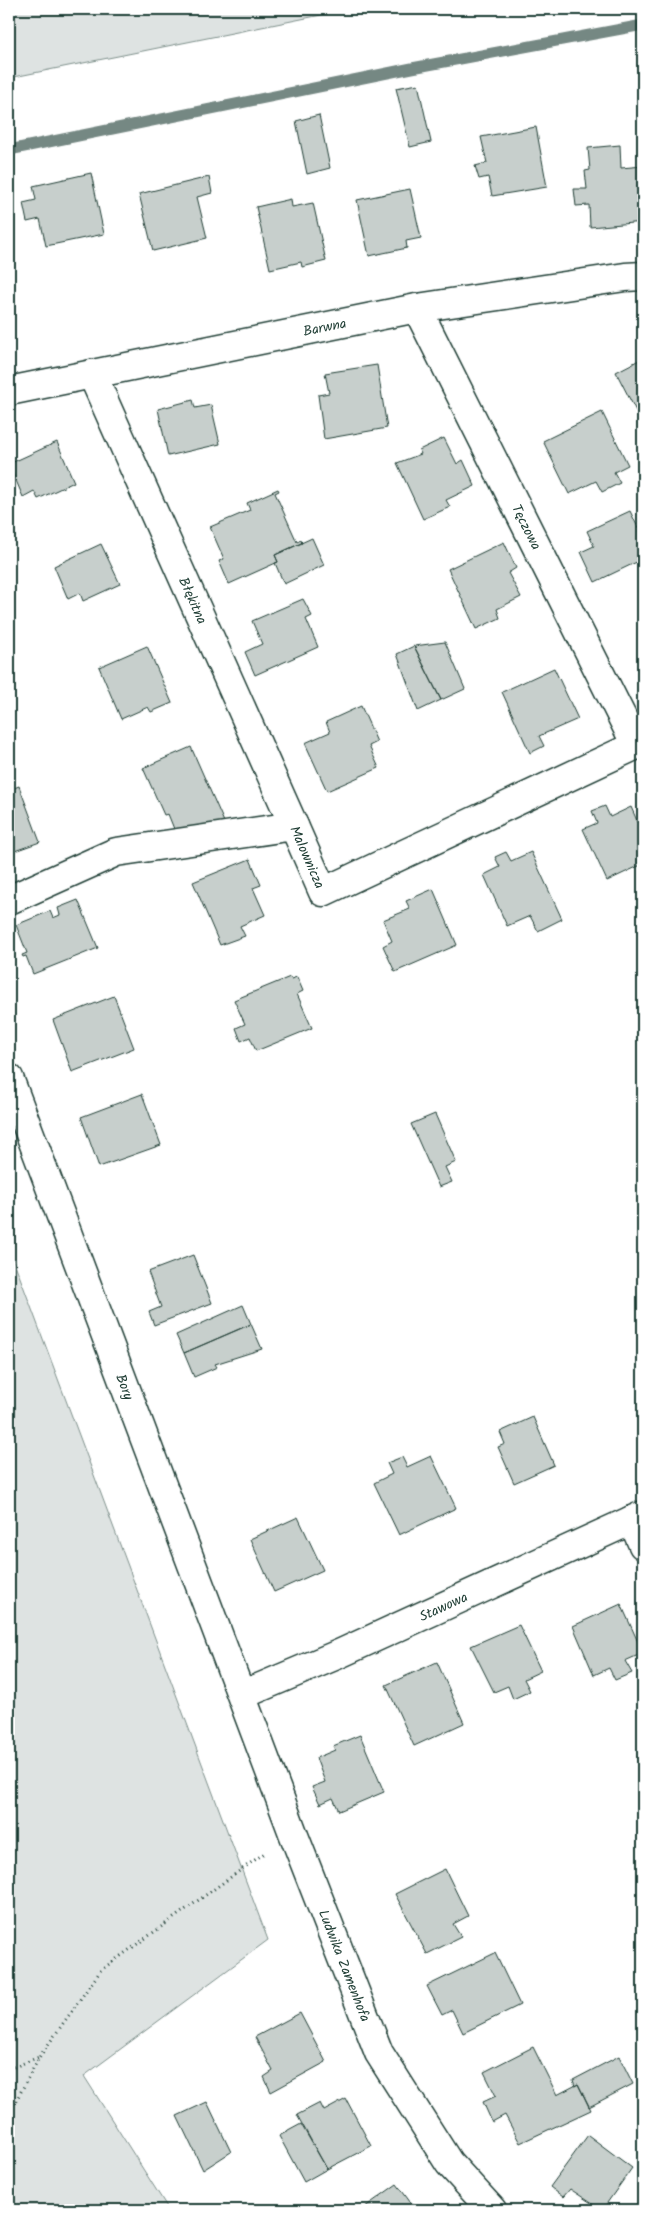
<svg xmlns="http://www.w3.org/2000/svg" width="652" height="2219" font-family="Kalam,sans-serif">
	<rect width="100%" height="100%" fill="#fff"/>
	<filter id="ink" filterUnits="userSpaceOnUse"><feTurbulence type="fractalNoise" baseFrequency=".02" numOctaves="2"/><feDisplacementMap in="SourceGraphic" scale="10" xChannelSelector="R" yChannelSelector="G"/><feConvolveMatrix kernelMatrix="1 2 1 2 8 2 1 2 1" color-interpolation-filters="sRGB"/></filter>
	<g filter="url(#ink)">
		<path fill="#dee3e2" stroke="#7e908b" d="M9,9H351L9,78Z
			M9,1248L268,1940L84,2076L169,2210H9Z"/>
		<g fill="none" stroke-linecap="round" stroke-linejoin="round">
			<path stroke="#758883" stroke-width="11" d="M9,150L412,68L643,25"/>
		</g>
		<path fill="#c7cfcc" stroke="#1f3d34" d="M418,84L431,142L410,147L396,88Z
			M319,115L330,168L307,174L296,121Z
			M536,127L547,187L492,196L488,177L479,179L475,166L487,163L481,137Z
			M620,145L621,168L643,166V222L590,227L589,205L576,206L574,189H587L585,171L590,170L588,148Z
			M91,173L104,234L46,246L40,219L27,222L23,203L36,200L33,186Z
			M209,177L212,193L197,197L207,238L153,251L139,194Z
			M410,189L421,238L406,241L407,248L369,256L357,200Z
			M291,199L292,207L313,203L326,261L302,267L301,262L270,269L256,207Z
			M643,358V413L638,415L616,372Z
			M377,365L387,428L324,439L318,395L329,393L325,373Z
			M193,400L195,408L211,405L220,444L168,456L158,409Z
			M602,412L628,465L614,472L620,483L602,492L596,481L569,494L543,441Z
			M444,438L457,464L463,460L475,486L446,500L450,507L423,519L397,463L421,454L419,450Z
			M57,442L74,482L38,499L34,491L23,497L9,464Z
			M278,489L279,491L275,493L297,542L301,540L302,543L275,555L278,562L229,584L219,561L224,559L210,527L250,510L247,503Z
			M630,511L643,538V559L595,582L581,552L594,546L587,531Z
			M312,538L324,565L284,584L275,563L278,562L275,555Z
			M504,542L516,568L508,573L521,597L497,609L500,618L476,629L448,569Z
			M101,544L120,584L83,601L80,593L68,599L54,566Z
			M303,599L312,616L306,619L318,647L255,675L245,652L262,644L252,621Z
			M445,642L465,689L441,700L414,646Z
			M147,646L172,703L151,712L148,707L121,719L99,667Z
			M414,646L441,700L418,711L397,654Z
			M554,668L578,719L539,736L544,746L530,753L502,692Z
			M361,706L377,742L369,746L379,768L327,791L305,743L330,732L326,722Z
			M191,747L224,822L193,833L176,834L168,814L164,815L143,768Z
			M19,786L40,842L9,853V790Z
			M605,806L610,817L631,807L643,834V864L607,881L583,829L597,823L592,811Z
			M506,852L511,861L531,852L562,919L538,931L530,916L507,926L484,875L500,867L495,857Z
			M250,859L261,885L253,888L265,915L240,926L245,936L220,945L193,882Z
			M433,889L457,945L395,972L383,946L392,941L383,920L410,909L406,901Z
			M78,900L98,948L33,974L26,956L23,957L22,955L27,953L16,925L50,911L53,918L60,915L58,908Z
			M290,977L291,979L297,977L303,991L297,994L312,1028L256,1051L250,1037L241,1041L236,1028L245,1024L234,1000Z
			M114,996L134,1048L72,1072L53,1020Z
			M142,1094L161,1145L99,1167L81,1117Z
			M435,1114L456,1162L445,1167L452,1182L439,1187L411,1124Z
			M193,1255L212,1303L154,1325L149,1312L161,1307L148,1272Z
			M243,1305L251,1324L184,1353L176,1335Z
			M251,1324L262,1349L215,1364L217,1367L194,1377L184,1353Z
			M533,1417L554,1465L514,1483L498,1447L505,1444L500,1432Z
			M431,1456L456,1508L399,1535L374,1483L392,1474L387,1463L402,1457L407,1467Z
			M298,1517L323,1570L274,1592L250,1539Z
			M621,1604L643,1653L625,1661L632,1673L615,1680L609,1668L594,1675L573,1626Z
			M519,1625L541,1671L524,1679L530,1691L513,1699L508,1686L494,1692L471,1646Z
			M437,1662L464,1723L414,1746L386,1685Z
			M360,1735L384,1792L339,1811L333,1798L320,1804L312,1787L325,1782L316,1758L335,1750L333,1746Z
			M445,1869L468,1916L453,1924L461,1937L427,1954L395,1894Z
			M495,1953L520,2005L463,2033L452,2010L442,2015L427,1986Z
			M300,2013L326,2062L271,2092L264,2077L273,2071L255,2037Z
			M533,2047L557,2095L578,2084L591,2110L520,2143L505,2115L492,2122L483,2102L496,2096L484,2072Z
			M619,2056L633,2084L589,2107L578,2084L575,2086L573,2080Z
			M346,2099L371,2146L327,2169L297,2115L320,2103L324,2111Z
			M207,2102L231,2152L203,2170L177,2116Z
			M301,2124L327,2169L304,2182L279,2136Z
			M588,2135L632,2168L602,2210L570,2189L563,2197L550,2187Z
			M397,2184L416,2210H361Z"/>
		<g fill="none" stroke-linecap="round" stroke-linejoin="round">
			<defs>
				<g id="minor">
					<path id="s1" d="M417,308L636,745"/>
					<path id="s2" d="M92,374L294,826"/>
					<path id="s3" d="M9,391L417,308L625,277L643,276"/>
					<path id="s4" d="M9,900L116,852L294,826L323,892L643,742"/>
					<path id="s5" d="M9,1078L293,1833L379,2053L449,2163L492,2210"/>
					<path d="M632,1520L643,1545"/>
					<path id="s6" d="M242,1695L339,1654L643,1515"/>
				</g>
			</defs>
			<use href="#minor" stroke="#1f3d34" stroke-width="31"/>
			<path stroke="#1f3d34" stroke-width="3" stroke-dasharray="1 4" stroke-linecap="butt" d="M9,2069L39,2057
				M9,2114L40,2056L101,1970L266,1852"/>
			<use href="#minor" stroke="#fff" stroke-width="28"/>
		</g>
	</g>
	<g text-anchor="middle" stroke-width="5" stroke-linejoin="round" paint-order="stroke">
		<g font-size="14" fill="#1f3d34" stroke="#fff">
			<text dy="5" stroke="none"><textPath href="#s3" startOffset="322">Barwna</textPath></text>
			<text dy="5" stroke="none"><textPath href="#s1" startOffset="245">Tęczowa</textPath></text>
			<text dy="5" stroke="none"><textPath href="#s2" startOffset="248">Błękitna</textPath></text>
			<text dy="5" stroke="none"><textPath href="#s4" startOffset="331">Malownicza</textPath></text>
			<text dy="5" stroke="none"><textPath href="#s5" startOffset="330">Bory</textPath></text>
			<text dy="5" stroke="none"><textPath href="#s6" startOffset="220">Stawowa</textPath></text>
			<text dy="5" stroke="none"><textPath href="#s5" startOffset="949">Ludwika Zamenhofa</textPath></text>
		</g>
	</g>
	<rect width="652" height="2219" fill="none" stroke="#fff" stroke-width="30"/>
	<rect x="15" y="15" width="622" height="2189" fill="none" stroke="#1f3d34" stroke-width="2" filter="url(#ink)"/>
</svg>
